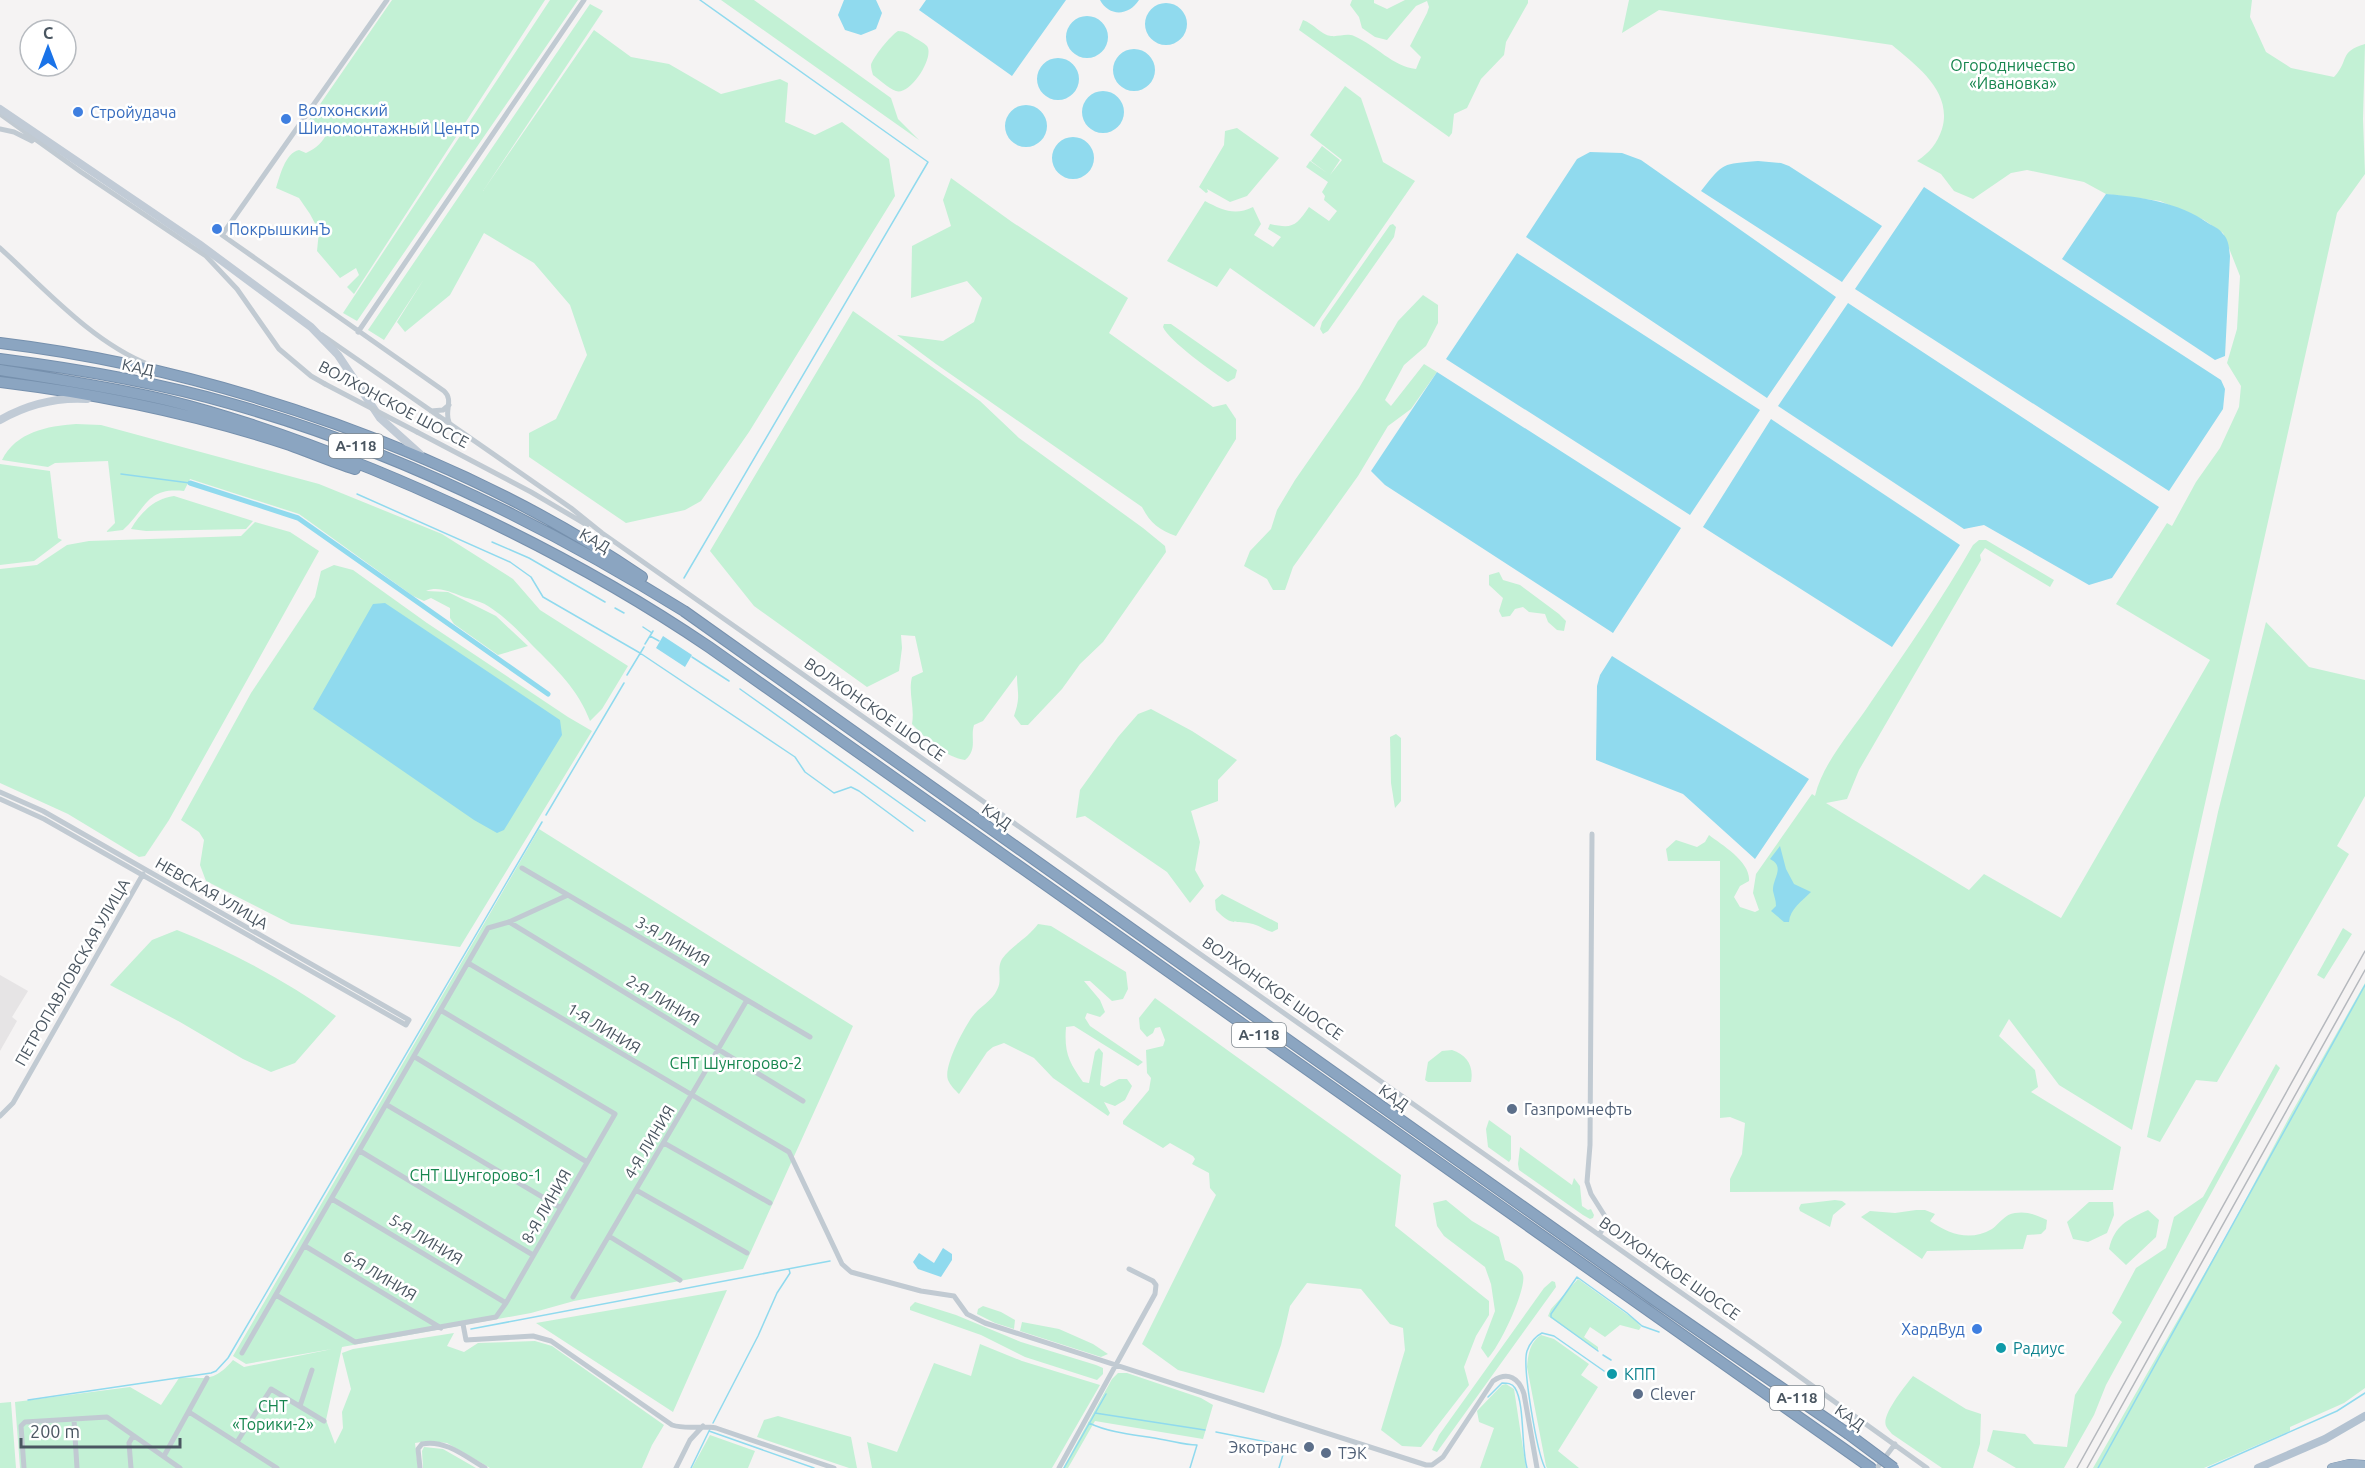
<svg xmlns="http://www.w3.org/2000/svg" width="2365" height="1468" font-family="Ubuntu,sans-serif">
	<rect width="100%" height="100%" fill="#f5f3f3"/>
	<path fill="#e6e4e5" d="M0,975L28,991L12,1017L17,1021L0,1051Z"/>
	<path fill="#c3f1d5" d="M392,0H545L354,294L347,287L359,275L356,268L340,278L317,251L319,231L310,214L299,198L276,188C280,176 285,153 299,150L306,153C317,148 323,142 328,131L317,129L304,132L305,126Z
		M550,0H578L357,321L343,313Z
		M721,0H754L891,98L898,119L919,140Z
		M1352,0H1374V3L1387,9L1405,0H1528V3L1506,42L1504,55L1481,79L1467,108L1454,114L1452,133L1449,137L1299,30L1303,20C1313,23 1321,35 1331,36C1339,37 1346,33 1354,36C1377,46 1392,66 1416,69L1421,57L1410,46L1427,13L1429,7L1427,1L1416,6L1387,40L1375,37L1362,28L1359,17L1350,5Z
		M1629,0H2252L2250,17L2266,52L2291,68L2334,77C2350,60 2338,52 2365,44L2363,119L2365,174L2337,213L2132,1130L2059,1085L2009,1019L1999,1036L2035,1070L2038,1087L2031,1092L2121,1147L2113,1190L1730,1192V1179L1742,1154L1745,1123L1730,1117L1720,1118V861H1668L1666,849L1676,840L1697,847L1705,842L1709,835C1722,845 1751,862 1749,881L1740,886L1734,897L1740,907L1755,912L1759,910L1753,893L1756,874L1812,794L1815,796C1823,762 1852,731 1871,702C1906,651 1942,599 1973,545L1979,540H1986L2054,580L2050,587L1985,548L1980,555L1981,560L1859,770L1847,799L1826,803L1969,890L1984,874L2061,918L2210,660L2116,604L2167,523L2172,526L2196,482L2220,448L2239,407L2241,386L2227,363L2237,329L2240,276L2223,233L2204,220L2160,201L2106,194L2084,182L2027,170L2011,173L1973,199L1954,191L1941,174L1917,161C1930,152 1937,144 1942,129C1953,92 1917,66 1892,45L1659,10L1622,33Z
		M590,4L603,11L483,191L594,30L631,57L669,64L721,94L780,79L788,83L785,122L815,135L842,122L889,159L895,196L749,432L701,501L685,510L626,523L529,457V433L556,419L587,355L570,305L534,263L484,233L450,295L405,332L397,322L424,279L384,340L368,330Z
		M898,31C905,31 909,34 915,38C919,40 924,43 927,46C935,57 910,96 896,91C888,88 880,80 873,75C872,72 871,68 871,65C873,57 891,35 898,31Z
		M1345,86L1361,98L1383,162L1415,181L1314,327L1230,268L1217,287L1167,261L1205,201C1222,210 1235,216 1253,207L1261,224L1254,235L1273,247L1281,237L1268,229L1270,224C1293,229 1296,226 1309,207L1329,221L1337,211L1324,200L1325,196L1322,192L1328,182L1306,167L1310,161L1327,173L1311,161L1322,146L1340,160L1330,175L1342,160L1310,135Z
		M1237,128L1279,158L1247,196L1230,202L1207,189L1208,192L1206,193L1199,187L1224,145L1225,131Z
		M951,178L1012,222L1128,298L1109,333L1213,407L1226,404L1236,419V439L1176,536C1159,530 1150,523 1142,507L936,364L897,335L943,341L974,322L982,298L967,281L911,298L912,246L951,226L943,200Z
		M1393,224L1396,227L1394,237L1328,331L1323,334L1320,329L1322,322L1390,225Z
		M1423,295L1438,305V323L1426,346L1404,365L1385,400L1391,406L1424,364L1437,372L1411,409L1388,426L1358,476L1293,567L1285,590H1273L1267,579L1244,566L1250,551L1271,529L1277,510L1295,480L1359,388L1398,321Z
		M853,311L980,401L1019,438L1143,528L1165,546L1166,552L1103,642L1080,664L1062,689L1028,725H1021L1014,716C1021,696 1017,693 1017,675L983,721L974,725C970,738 978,749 965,760C945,757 926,739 912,724C915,707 908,693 912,677L923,672L915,636L901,635L902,648L899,671L867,687L754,606L710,551Z
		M1164,324H1171L1237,370L1235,378L1228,382C1215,374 1168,340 1163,327Z
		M76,424L101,425L319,484L442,534L513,579L540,610L628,666L602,709L590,721C578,689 556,669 532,645C520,632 506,618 491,608C482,601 472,600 461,596C450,592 438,586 426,591L448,592L496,616L528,646L498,655L454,624L450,618V608L431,598L424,601L413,596L299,514L190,479L184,491C146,487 147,508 123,530L106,532L115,523L108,461L55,463L48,467L2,460C16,432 47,426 76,424Z
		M0,464L50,471L58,538L62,540L34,561L0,565Z
		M174,496L253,521L246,529L146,531L131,529C140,513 155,498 174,496Z
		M255,522L290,532L319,551L169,820L145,856L139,857L68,814L0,783V569L37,565L67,545L89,541L241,536Z
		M334,565L353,570L427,623L568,717L592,731L460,947L291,924L206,881L200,865L204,840L199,832L181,820L251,693L315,597L321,571Z
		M1499,572L1503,580L1520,585L1559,614L1566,621L1564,631L1557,630L1548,622L1545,614L1529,612L1523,607L1515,609L1510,616L1502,617L1499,611L1503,598L1489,585V575Z
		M2266,622L2309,667L2365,680V796L2337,846L2349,854L2217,1082L2196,1080L2160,1142L2147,1137L2218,812Z
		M1151,709L1192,731L1237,760L1218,780V801L1191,811L1200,842L1195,870L1204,886L1190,903L1167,872L1085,816L1076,818L1080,790L1118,737L1138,714Z
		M1396,734L1401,738V801L1395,808L1391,783L1390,737Z
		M539,829L853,1026L743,1269L574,1301L531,1313L342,1347L326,1420L335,1444L343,1428L342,1412L351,1389L342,1353L353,1349L454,1333L447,1346L464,1352L478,1343L535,1341L552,1346L664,1425L652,1445L642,1468H490L447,1443L428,1441L415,1443L418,1468H20L15,1402L130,1387L161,1405L179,1378C207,1377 213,1383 233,1360L244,1367L332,1349L246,1364L233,1356Z
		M1222,894L1278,923V929L1272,932C1265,930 1260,926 1253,924C1234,919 1233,928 1216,910L1215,900Z
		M1038,924L1051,926L1126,972L1128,989L1123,999L1112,1001L1090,981H1084L1100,1000L1105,1012L1100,1017L1087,1013L1085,1018L1090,1026L1143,1062L1138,1066L1074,1026L1066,1027C1064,1053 1069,1062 1083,1082L1089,1083L1095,1052L1099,1048L1103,1053L1100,1085L1104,1087L1119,1079H1127L1132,1086L1125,1100L1115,1106L1104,1102L1110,1113L1108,1116L1053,1078L1034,1058L1004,1043L993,1047L987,1052L959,1094C955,1090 950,1085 948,1080C943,1067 964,1028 972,1017C979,1007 992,1001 997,990C1003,979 996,969 1002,959C1011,946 1028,938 1038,924Z
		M2343,928L2352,934L2324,979L2317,975Z
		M177,930C233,952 287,982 336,1016L295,1063L271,1072L243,1059L180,1022L110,985L152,940Z
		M2365,983V1388L2344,1403L2290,1427V1431L2204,1468H2093L2231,1227L2292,1112Z
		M1155,998L1401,1175L1395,1226L1489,1301V1315L1476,1336L1464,1367L1469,1385L1421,1447L1402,1446L1381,1430L1405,1350L1403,1328L1390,1324L1361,1289L1307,1283L1290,1306L1281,1345L1264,1393L1178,1370L1142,1344L1216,1195L1210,1188L1209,1173L1192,1164L1195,1159L1193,1156L1170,1143L1163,1148L1123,1124V1121L1149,1090L1151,1078L1147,1073L1146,1050L1163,1046L1165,1040L1160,1027L1155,1028L1153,1033L1147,1037L1140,1029L1139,1018Z
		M1452,1050C1467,1055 1474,1066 1471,1082H1428L1425,1080L1428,1062L1442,1051Z
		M2276,1064L2280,1068L2141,1321L2106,1385L2094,1415L2064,1468H2016L1987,1451L1993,1430L2025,1434L2034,1444L2067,1447L2075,1395L2122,1322L2112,1313L2136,1268L2166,1248L2174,1217L2203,1197Z
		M1489,1120L1511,1136V1159L1509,1162L1488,1147L1486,1129Z
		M1520,1147L1572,1185L1574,1178L1580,1186L1582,1206L1588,1210L1591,1209L1594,1215L1593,1218L1590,1219L1583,1215L1519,1170L1518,1164Z
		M1446,1200L1472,1221L1499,1237L1505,1260C1511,1263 1521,1267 1523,1275C1527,1289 1499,1348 1488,1358L1481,1348L1495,1311L1491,1284L1485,1267L1444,1236L1437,1226L1433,1203Z
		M1835,1200L1842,1201L1846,1204L1833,1215L1830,1227L1800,1211L1799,1208L1801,1204Z
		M2089,1202H2113L2114,1215L2107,1233L2088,1242L2073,1239L2067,1222Z
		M1916,1210H1925L1935,1214L1930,1221C1949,1234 1970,1242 1992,1229C2000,1223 2005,1214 2015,1213C2027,1211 2037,1215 2047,1220L2046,1229L2041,1234L2027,1235L2023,1249L1927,1251L1922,1259L1861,1217L1870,1211L1895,1213Z
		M2148,1210L2159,1220L2156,1237L2126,1265L2109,1249C2115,1225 2127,1220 2148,1210Z
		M1578,1279L1635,1320L1641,1327L1639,1330L1620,1325L1605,1337L1590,1327L1584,1337L1598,1347V1351L1548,1316L1551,1309Z
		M1552,1281L1555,1282L1556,1287L1437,1452L1432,1450L1439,1435L1544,1288Z
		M727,1290L673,1412L536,1323Z
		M915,1302L956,1315L1021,1342L1096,1365L1103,1368V1374L1097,1380L1025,1357L981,1335L910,1310V1307Z
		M983,1306L1001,1312L1015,1320L1014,1329L995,1323L977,1314L978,1309Z
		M1022,1322L1059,1329L1093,1344L1108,1354L1101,1357L1020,1331Z
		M1541,1335L1554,1339L1589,1364L1581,1375L1598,1387L1558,1451L1579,1468H1547L1546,1466L1527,1367C1528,1354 1530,1342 1541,1335Z
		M980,1344L1022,1361L1100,1385L1052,1468H872L867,1442L897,1452L934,1363L971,1376Z
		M1118,1373H1127L1201,1398L1213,1405L1203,1439L1095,1421L1068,1468H1063L1112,1379Z
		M1913,1376L1966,1409L1981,1414L1980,1444L1973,1468H1942L1892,1434C1890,1431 1887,1429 1886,1426C1881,1415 1906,1385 1913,1376Z
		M1506,1384L1514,1389L1526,1468H1480L1494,1428L1479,1422L1477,1411L1502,1385Z
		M11,1402L16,1468H0V1403Z
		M778,1416L851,1437L857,1468H849L757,1437L764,1420Z
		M710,1435L755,1451L748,1468H692Z
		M424,1447L443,1449L476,1468H423L422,1451Z"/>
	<path fill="#90daee" d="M844,0H876L882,13L876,29L861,35L845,30L838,15Z
		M926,0H1066L1012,76L919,10Z
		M1100,0H1139C1129,16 1109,17 1100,0Z
		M1145 24a21 21 0 1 1 42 0a21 21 0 1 1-42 0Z
		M1066 37a21 21 0 1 1 42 0a21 21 0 1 1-42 0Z
		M1113 70a21 21 0 1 1 42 0a21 21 0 1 1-42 0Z
		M1037 79a21 21 0 1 1 42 0a21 21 0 1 1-42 0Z
		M1082 112a21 21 0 1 1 42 0a21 21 0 1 1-42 0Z
		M1005 126a21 21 0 1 1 42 0a21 21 0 1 1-42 0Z
		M1052 158a21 21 0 1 1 42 0a21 21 0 1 1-42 0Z
		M1590,152L1622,153L1641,160L1836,297L1767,398L1526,237L1577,159Z
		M1758,161L1781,163L1789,166L1882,226L1842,282L1701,191C1724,162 1722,164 1758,161Z
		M1924,187L2221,380L2225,389L2223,409L2169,491L1855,289Z
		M2106,194C2142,197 2178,202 2208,223C2213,226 2220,229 2223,234C2229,240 2229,248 2230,256L2225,356L2215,360L2062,259Z
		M1517,253L1760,410L1690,515L1446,359Z
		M1848,303L2159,507L2112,578L2089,585L1984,525L1964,529L1778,406Z
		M1437,372L1681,528L1613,633L1385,485L1371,471Z
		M1771,419L1960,545L1892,647L1703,527Z
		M385,603L560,720L562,735L504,830L497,833L474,820L313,709L373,604Z
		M663,636L692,655L685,667L656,648Z
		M1612,656L1809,779L1755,859L1683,794L1596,760L1597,686L1600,675Z
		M1780,846L1786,869L1794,884L1811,892C1802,901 1790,909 1789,922H1784L1771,911L1776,906C1776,900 1774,896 1773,891C1772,879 1786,867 1770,859Z
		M943,1248L952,1254V1260L941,1277L918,1269L913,1262L919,1253L934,1263Z"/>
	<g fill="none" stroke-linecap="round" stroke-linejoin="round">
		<path stroke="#90daee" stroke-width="1.5" d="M121,474L190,483
			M357,494L510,562L531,577L543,597L640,653L795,757L805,772L834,793L851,787L859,791L913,831
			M492,542L529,558L605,602
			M684,578L928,162L700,0
			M615,608L624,613
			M643,627L652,633
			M650,636L659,641
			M645,644L653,631
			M692,657L729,681
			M627,675L644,647
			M740,689L925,821
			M546,815L624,683
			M471,1329L830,1261
			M1598,1351L1551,1317V1314L1577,1277L1627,1313L1642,1326L1659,1332
			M1603,1355L1611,1360
			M1488,1397L1502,1383C1507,1383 1512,1383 1515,1388C1525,1404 1521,1448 1527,1468
			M28,1400L211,1373L216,1371L228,1358L542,822
			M1095,1413L1205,1430
			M713,1423L758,1336L777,1293L790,1273L789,1269
			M1089,1423C1112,1434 1140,1435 1165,1440C1176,1442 1185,1445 1197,1445L1190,1468
			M709,1431L814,1468
			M1216,1432L1282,1445L1285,1448L1279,1468
			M691,1468L710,1429
			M1064,1468L1106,1394
			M1545,1468C1537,1452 1522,1367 1527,1351C1530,1343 1534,1337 1542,1333L1554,1336L1604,1371
			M2098,1468L2365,985
			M2208,1468L2337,1411L2365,1393"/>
		<path stroke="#90daee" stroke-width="5" d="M190,483L298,518L548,694"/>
		<defs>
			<path id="trunk" d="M2332,1468L2349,1464L2365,1465"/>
			<path id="motorway" d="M0,343C216,369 462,454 642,577
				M0,359C78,369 156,382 232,404C392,449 544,524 684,611L1653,1299L1847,1433
				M0,370C55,379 111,387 166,400C236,417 305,442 372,469C491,518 603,575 709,647L1871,1468
				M0,382C98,394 196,414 290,445C312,453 333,462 355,469"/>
		</defs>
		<use href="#trunk" stroke="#7690ad" stroke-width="10"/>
		<use href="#motorway" stroke="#7690ad" stroke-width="12"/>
		<path stroke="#c1cad2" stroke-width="5" d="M387,0L222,235L444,391C454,400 444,411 449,422
			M0,114L81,172L206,256L237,289L279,349L311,376L325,384
			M0,129L14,132L32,141
			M0,248C45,289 93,343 150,365
			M358,332L584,0
			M322,335L571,508L602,533L1764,1351L1927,1468
			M431,411L443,410L449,405
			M417,432L531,492L587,525
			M0,792L43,811L409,1020L406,1025L44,819L0,799
			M1592,834L1590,1145L1587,1182L1591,1194L1608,1221L1599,1235
			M522,868L810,1037
			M509,922L803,1101
			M468,963L789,1152L842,1264L851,1272L921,1291L954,1296L967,1314L985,1323L1426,1465H1432L1443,1457L1493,1381C1508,1371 1519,1378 1524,1394L1537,1468
			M415,1057L587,1162
			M387,1105L561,1208
			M0,1116L13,1103L143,874
			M664,1143L770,1203
			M360,1151L533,1255
			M636,1190L747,1253
			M332,1199L506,1303
			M609,1236L680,1280
			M305,1246L441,1328
			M276,1295L355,1342L496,1317L506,1303L615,1114L442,1011
			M573,1297L747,1000
			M463,1324L466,1340L533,1336L551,1341L672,1425C687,1430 701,1425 716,1428L834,1468
			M242,1353L488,928L509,922L568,895
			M300,1406L312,1370
			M189,1412L277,1468
			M74,1420L77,1468
			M237,1442L271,1389L324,1421
			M164,1456L207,1378
			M24,1468L21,1426L25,1422L107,1417L180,1468
			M131,1468L129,1443L133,1436
			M420,1468L418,1449L422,1444C445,1439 466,1457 485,1468
			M676,1468L690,1440L703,1426
			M1059,1468L1155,1294L1156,1285L1153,1281L1129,1269
			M1877,1468L1895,1444"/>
		<path stroke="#c1cbd6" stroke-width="8" d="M0,109L199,244L311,327L338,355L380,418L420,454
			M0,420C28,404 55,397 87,399"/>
		<path stroke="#b3c2d1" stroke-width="8" d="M2258,1468L2325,1439L2365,1416"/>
		<use href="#trunk" stroke="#9fb4c9" stroke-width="9"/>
		<use href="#motorway" stroke="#8ba5c1" stroke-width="10"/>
		<path stroke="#b5b8bd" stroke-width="1.5" d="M2077,1468L2365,951
			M2087,1468L2365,970"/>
		<defs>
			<path id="motorway-bridge" d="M1847,1433L1894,1468"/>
		</defs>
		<use href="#motorway-bridge" stroke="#7690ad" stroke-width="12" stroke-linecap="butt"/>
		<path stroke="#c1cad2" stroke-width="5" d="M325,384L417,432"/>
		<use href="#motorway-bridge" stroke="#8ba5c1" stroke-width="10"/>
	</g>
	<g fill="#3f7fe0" stroke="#fff" stroke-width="2">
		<circle cx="78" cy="112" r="6"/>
		<circle cx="286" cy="119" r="6"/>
		<circle cx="217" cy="229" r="6"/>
		<circle cx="1977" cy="1329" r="6"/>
	</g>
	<g fill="#5c6f8a" stroke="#fff" stroke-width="2">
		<circle cx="1512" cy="1109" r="6"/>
		<circle cx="1638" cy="1394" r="6"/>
		<circle cx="1309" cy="1447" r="6"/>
		<circle cx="1326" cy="1453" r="6"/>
	</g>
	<g fill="#0f9aa8" stroke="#fff" stroke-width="2">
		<circle cx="2001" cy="1348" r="6"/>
		<circle cx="1612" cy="1374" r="6"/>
	</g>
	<g text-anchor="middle" stroke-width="5" stroke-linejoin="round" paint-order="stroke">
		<g fill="#fff" stroke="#808990" stroke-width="1.5">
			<rect x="329" y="434" width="54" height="24" rx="4.5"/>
			<rect x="1232" y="1023" width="54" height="24" rx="4.5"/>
			<rect x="1770" y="1386" width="54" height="24" rx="4.5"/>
		</g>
		<g font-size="15" font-weight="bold" fill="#4a5661">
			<text x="356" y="451">А-118</text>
			<text x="1259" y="1040">А-118</text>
			<text x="1797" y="1403">А-118</text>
		</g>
		<g font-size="16" fill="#17864f" stroke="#fff">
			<text x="2013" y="71">Огородничество<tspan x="2013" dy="18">«Ивановка»</tspan></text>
			<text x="736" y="1069">СНТ Шунгорово-2</text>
			<text x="476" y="1181">СНТ Шунгорово-1</text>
			<text x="273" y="1412">СНТ<tspan x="273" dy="18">«Торики-2»</tspan></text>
		</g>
		<g font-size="16" fill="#366cbe" stroke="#fff" text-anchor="start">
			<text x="298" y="116">Волхонский<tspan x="298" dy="18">Шиномонтажный Центр</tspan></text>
			<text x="90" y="118">Стройудача</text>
			<text x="229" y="235">ПокрышкинЪ</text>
			<text x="1965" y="1335" text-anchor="end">ХардВуд</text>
		</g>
		<g font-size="16" fill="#4a5661" stroke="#fff">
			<text transform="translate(138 367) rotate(12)" y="6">КАД</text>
			<text transform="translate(394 404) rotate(28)" y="6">ВОЛХОНСКОЕ ШОССЕ</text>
			<text transform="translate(595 540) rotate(30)" y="6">КАД</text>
			<text transform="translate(875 709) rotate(35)" y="6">ВОЛХОНСКОЕ ШОССЕ</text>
			<text transform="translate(997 816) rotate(35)" y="6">КАД</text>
			<text transform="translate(212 893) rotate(30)" y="6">НЕВСКАЯ УЛИЦА</text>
			<text transform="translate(673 941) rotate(30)" y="6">3-Я ЛИНИЯ</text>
			<text transform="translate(72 972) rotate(-60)" y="6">ПЕТРОПАВЛОВСКАЯ УЛИЦА</text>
			<text transform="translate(1273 988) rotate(35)" y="6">ВОЛХОНСКОЕ ШОССЕ</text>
			<text transform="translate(663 1000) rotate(31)" y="6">2-Я ЛИНИЯ</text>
			<text transform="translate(604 1028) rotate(31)" y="6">1-Я ЛИНИЯ</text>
			<text transform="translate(1394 1097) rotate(35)" y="6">КАД</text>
			<text transform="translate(649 1142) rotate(-59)" y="6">4-Я ЛИНИЯ</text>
			<text transform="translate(546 1206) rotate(-60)" y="6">8-Я ЛИНИЯ</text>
			<text transform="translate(426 1239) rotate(31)" y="6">5-Я ЛИНИЯ</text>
			<text transform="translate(1670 1268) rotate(35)" y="6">ВОЛХОНСКОЕ ШОССЕ</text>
			<text transform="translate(380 1275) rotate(31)" y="6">6-Я ЛИНИЯ</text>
			<text transform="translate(1850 1417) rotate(35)" y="6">КАД</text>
		</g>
		<g font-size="16" fill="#4e5e75" stroke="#fff" text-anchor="start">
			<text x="1524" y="1115">Газпромнефть</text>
			<text x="1650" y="1400">Clever</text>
			<text x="1297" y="1453" text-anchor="end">Экотранс</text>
			<text x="1338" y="1459">ТЭК</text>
		</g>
		<g font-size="16" fill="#0d838f" stroke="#fff" text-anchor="start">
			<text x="2013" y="1354">Радиус</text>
			<text x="1624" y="1380">КПП</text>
		</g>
	</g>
	<g transform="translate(48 48)"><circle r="28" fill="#ffffff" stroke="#b7bbc0" stroke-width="1.5"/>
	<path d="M0-4.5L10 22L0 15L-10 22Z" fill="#1a73e8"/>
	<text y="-9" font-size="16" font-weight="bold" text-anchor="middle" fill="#4a5661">С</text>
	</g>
	<path d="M21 1438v9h159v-9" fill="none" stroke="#4a5661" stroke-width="3"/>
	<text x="30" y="1438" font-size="18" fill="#4a5661" stroke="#ffffff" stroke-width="4.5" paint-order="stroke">200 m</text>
</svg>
